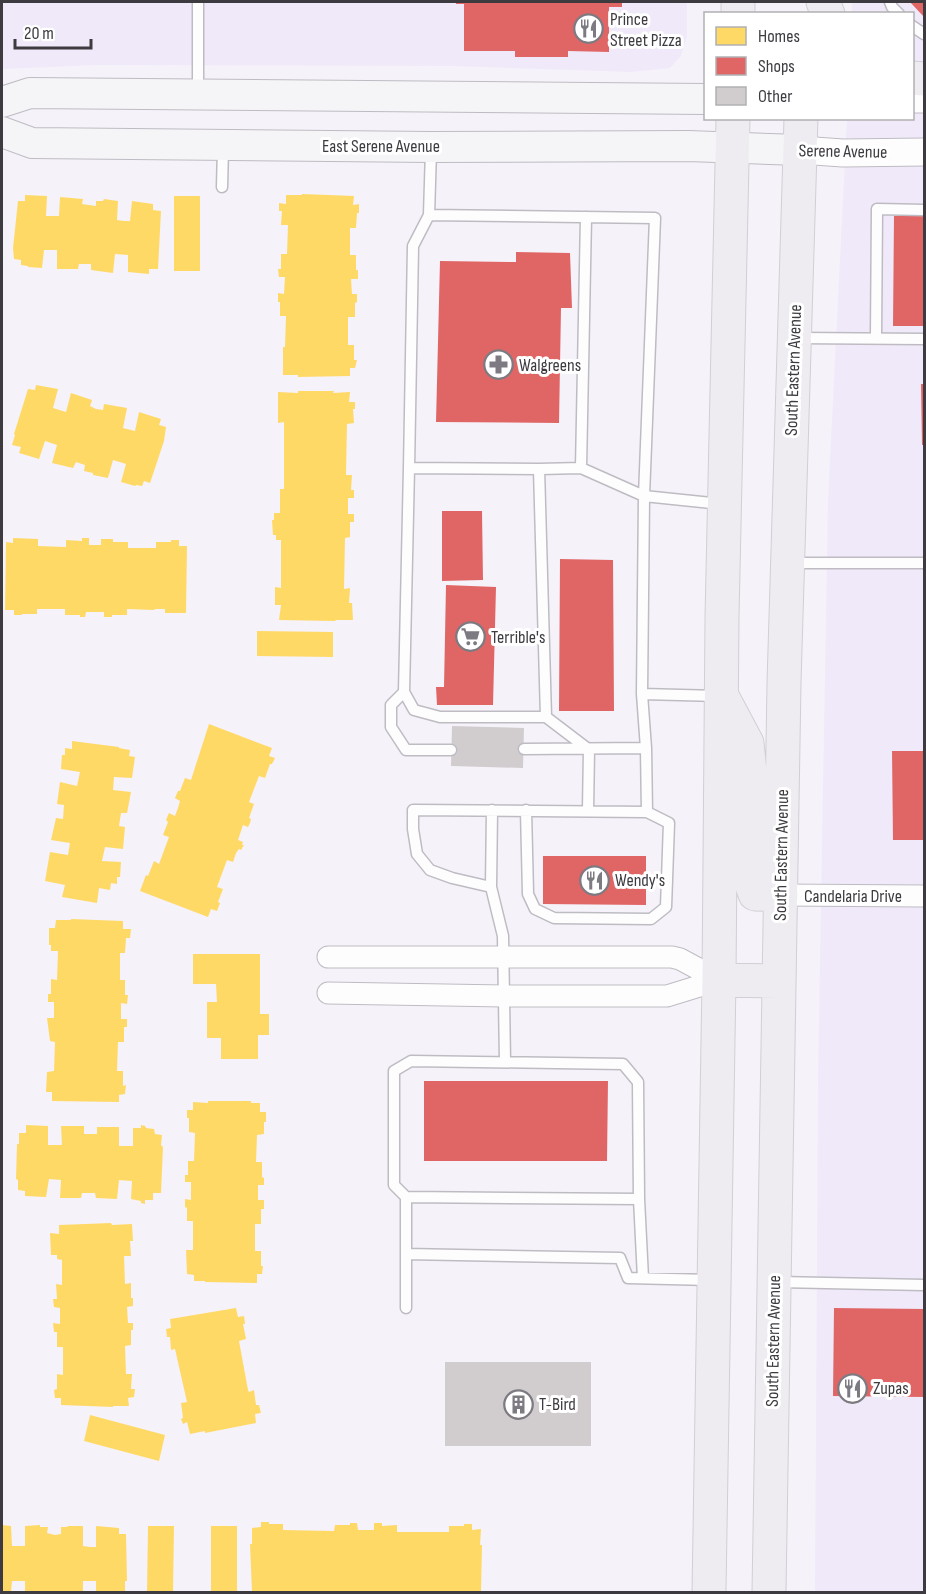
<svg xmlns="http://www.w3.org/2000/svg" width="926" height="1594" font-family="'Sofia Sans Condensed',sans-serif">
	<rect width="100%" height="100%" fill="#f6f2fa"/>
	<path fill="#f0e9f9" d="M2,2H687V36L681,56L670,68L631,72L451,66L98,65L2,69Z
		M852,2H924V1592H815L818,1079L828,500L847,119L912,118V14L852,13Z"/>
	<path fill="#ffd966" d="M302,194L354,196L353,205L359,204V213H357L356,228H350V255H356V270H358V279H351L352,294H357V302L355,303V317H348V345H354V360H357L355,368H350V376L298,377V375H283V347H285L286,316H280V302H278V293L284,294L285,277H279L278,269H281V254H287L288,225H281L282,211H279V203L286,204V195H302Z
		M25,195L47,196L46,216H59L60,197L83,199L82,204L96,206V201H103L104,199L118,201L117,220L124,221H130L132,201L153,204V210L161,211L158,269H149V274L128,272V255L115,254L113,273L91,270V264H79L78,269H57V250H44L42,268L28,267V266L21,265V260L14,259L13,248L18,201H25Z
		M174,196H200V271H174Z
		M36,385L58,389L53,408L66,412L71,393L92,400L90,406L96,409L103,410L104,404L127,408L123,428L135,431L139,412L161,419L159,425L166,427L164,441L150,483L144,481L142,486L136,485L135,486L121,482L126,464L113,460L108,478L93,475V473L84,471L85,465L76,462L73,468L52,463L57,445L45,441L39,459L19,453L21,447L12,445L15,435L14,434L28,389L35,390Z
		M298,391H334L333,393L350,392L349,402H355V409H353L354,423L347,424L346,475H352L351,490H354V498H348V514H354V522H350V537L345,538L344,589L350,588L349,603H352L353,620H336L335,621L279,620L281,605H275V587L281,588V540H276V535H273L272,520H274V513H280V489H284V422L278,423V392L298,393Z
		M13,538L38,539V546L66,547V540L82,541V538H89V545H101V539H113V542H128V548H156V542H171V540H179V546H187L186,613H165V609H155L154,610L127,609V615H112V617H104V612H86L85,617H80V615H65V609H37V614H22V615H14V610H5L6,542L13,543Z
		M257,631L333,632V657L257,656Z
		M209,724L272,748L269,756L275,758L272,764H270L265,778L259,776L249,802L254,804L249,818L251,819L250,823L248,827L243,825L238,840L243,842L242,845H244L241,850L239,849L236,853L233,862L227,860L217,887L223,889L218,902L220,903L217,911L211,909L208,917L140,891L146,875L148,876L154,861L159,864L169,837L163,835L168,822L166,820L169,813L175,816L178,808L180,801L175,798L178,791H180L185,778L191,780Z
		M72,741L119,747V748L130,750L129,756L135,757L132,778L114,777L113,790L131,792L127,813H121L119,826L125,827L123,849L105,847L102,861L121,862L120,877H117V884L111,883L110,890L99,888L97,903L62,897L65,885L45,881L50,852L68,855L70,843L51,840L56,818L63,819L64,805L57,804L60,782L77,786L80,772L61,769L62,755H65V748L72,749Z
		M71,919L123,921V929H131L130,938H126L125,953H120V980H125V995H128L127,1004L121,1003V1019H127V1027H124V1042H118L117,1071H123V1086L126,1085L125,1094L119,1095V1102L52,1101V1092H46L47,1072L54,1071L55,1042L50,1041L47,1018H54V1002H48V994H51V979L57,980L58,951H51V945H49V928H55L56,920H71Z
		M193,954H260V1014H269V1035H258V1059H221V1038H207V1002H217L216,984H193Z
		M208,1101H251V1103H260V1112H266V1122H264V1134L257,1135L256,1162H262V1177L264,1178V1185H258V1200H264V1209H261V1224H255V1251H261V1266H263L262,1274H257V1283L205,1282V1281H194V1275L187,1274L186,1250H193V1221H187V1208L185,1207V1199L191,1200V1182H185V1175H188V1161H194L195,1133L189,1132V1118H187V1110H193V1102L208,1103Z
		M26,1125L48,1126V1145H62L61,1126H84V1134H97V1127H119V1146H133V1128H141V1125L145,1126L146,1128L154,1129L155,1134L162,1135L161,1145L163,1147L161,1193H153V1200H145V1204L141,1203V1201L131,1199L132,1181L119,1180L117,1199L96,1198L95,1193H82L81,1198H60L61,1180L49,1179L46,1197L25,1196V1191L18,1190V1180L16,1179L17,1144H19V1133H26Z
		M111,1223L112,1225L132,1224L133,1241H130L131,1256H124L125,1284L131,1283V1298H133V1306L127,1307L128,1323H133V1330H131V1345L125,1346L126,1374H132L131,1389H135L134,1397L128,1398L129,1406H113V1407L61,1405V1398H55L54,1390L57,1389V1374L63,1375V1347H57V1332H54L53,1323L60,1324V1308L54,1307L53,1299H57L56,1284L62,1285V1260L57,1259V1255H51L50,1233L59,1234V1225Z
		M236,1308L238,1317L244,1316L245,1324H243L246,1339L239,1341L248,1390L249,1392L254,1390L256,1405H259L261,1413L255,1414L256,1423L205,1433V1431L190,1434L187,1422L183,1424L181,1419L183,1418L181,1403L187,1402L175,1349L171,1350L170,1337H167L166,1329L171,1328L170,1319Z
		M90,1415L165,1435L159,1461L84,1441Z
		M261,1522H269V1524H283V1530L334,1531L335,1525H350V1523H357L358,1530H374V1523H382V1526L397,1525V1532H449V1526H464V1524H472V1530L481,1529L480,1545H482L481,1592H252L250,1544H252V1528L261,1527Z
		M2,1525L11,1526L12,1546H25V1526L40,1525V1527H48L47,1533L55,1535L61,1534V1527H68L67,1526H83V1546L90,1547H96V1526L119,1528V1534H126L127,1581H125V1592H96V1581H83V1592H25V1581H12L11,1592H2Z
		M148,1526H174L173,1592H147Z
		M211,1526H237V1592H211Z"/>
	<path fill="#e06666" d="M456,2H622V7H609V52L568,51V57H515V51H464V4H456Z
		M910,2H924V17Z
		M894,216H924V326H893Z
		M516,252L570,253L572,308H561L559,423L436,422L440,261L516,262Z
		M921,384H924V445H922Z
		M442,511H482L483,580L442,581Z
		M560,559L613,560L614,711H559Z
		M446,585L496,587L493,705H437L436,687H444Z
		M892,751H924V840H893Z
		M543,856H646V905L543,904Z
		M424,1081H608L607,1161H424Z
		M834,1308L924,1309V1397L833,1396Z"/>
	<path fill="#d1cdcf" d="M452,726L524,728L523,768L451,766Z
		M445,1362H591V1446H445Z"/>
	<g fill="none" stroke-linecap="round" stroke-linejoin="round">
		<defs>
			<path id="service" d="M890,2L892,7L899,14
				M912,26L924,34
				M198,91V2
				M222,187L223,148
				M429,215L655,218L644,496L642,694L646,748L524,749
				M586,217L581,468L539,469L546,717L588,749
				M797,338L924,339
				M876,338L877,209L924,210
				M409,468L413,246L429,215L431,150
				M581,468L644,496L721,504
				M539,469L409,468L404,692L414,710L440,717H546
				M791,563H924
				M404,692L391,705V727L406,750H451
				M642,694L719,696
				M646,748L647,812
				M492,810L491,887L503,936L505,1062
				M588,811L589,749
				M491,887L452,878L430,870L417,854L413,829V810L647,812L669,823L666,907L651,919L554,918L535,909L528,894L526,810
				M406,1197L639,1199
				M406,1254L620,1258L628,1278L711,1280
				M778,1282L924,1285
				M406,1308V1197L394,1185V1071L411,1061L623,1064L638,1082L639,1199L643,1278"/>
			<path id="minor" d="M781,895L924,896
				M328,957H672L680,959L719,980
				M328,993L504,996H667L719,980"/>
			<path id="tertiary" d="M912,99H924
				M800,150L843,153L924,152"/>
			<path id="secondary" d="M2,102L30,93L706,99
				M2,132L32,143L431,147L688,146L800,150"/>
			<path id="primary" d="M823,2L828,14
				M738,14V2
				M912,78L924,79
				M723,698L747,743L750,772V880L755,894L781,895
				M719,980L779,981
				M709,1592L719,980L722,617L733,118
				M769,1592L784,683L801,118"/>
		</defs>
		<use href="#service" stroke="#bebcc2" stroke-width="13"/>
		<use href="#minor" stroke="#bebcc2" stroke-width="23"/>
		<use href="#tertiary" stroke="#bebcc2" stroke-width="29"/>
		<use href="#secondary" stroke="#bebcc2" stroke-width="32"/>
		<use href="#primary" stroke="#d1cfd3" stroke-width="35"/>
		<use href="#service" stroke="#fefdfe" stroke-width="10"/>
		<use href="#minor" stroke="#fefdfe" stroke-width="21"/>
		<use href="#tertiary" stroke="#fefdfe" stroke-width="27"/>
		<use href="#secondary" stroke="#f5f4f7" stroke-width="30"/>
		<use href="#primary" stroke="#eeebf1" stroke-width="33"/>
	</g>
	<defs>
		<symbol id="restaurant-ring" viewBox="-11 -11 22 22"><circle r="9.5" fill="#fff" stroke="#7e7a81" stroke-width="1.5"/><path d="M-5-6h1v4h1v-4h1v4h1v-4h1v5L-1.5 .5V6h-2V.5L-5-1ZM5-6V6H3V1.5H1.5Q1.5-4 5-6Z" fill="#7e7a81"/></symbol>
		<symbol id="pharmacy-ring" viewBox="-11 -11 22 22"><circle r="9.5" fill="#fff" stroke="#7e7a81" stroke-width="1.5"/><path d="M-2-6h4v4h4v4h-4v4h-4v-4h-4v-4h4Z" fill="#7e7a81"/></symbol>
		<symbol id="supermarket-ring" viewBox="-11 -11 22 22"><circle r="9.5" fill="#fff" stroke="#7e7a81" stroke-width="1.5"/><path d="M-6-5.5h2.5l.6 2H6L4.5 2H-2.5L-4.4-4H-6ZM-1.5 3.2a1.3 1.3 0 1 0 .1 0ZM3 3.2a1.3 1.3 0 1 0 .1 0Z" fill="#7e7a81"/></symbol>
		<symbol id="building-ring" viewBox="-11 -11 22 22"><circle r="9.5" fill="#fff" stroke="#7e7a81" stroke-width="1.5"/><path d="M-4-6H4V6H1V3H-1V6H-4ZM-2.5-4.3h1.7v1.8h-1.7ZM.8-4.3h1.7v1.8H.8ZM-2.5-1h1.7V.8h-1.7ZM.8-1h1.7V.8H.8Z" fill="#7e7a81"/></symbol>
	</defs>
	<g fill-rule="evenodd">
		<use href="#restaurant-ring" x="572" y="12" width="33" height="33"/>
		<use href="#pharmacy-ring" x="482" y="348" width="33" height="33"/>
		<use href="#supermarket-ring" x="454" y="620" width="33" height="33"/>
		<use href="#restaurant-ring" x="578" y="864" width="33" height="33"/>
		<use href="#restaurant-ring" x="836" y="1372" width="33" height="33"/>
		<use href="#building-ring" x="502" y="1388" width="33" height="33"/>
	</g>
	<g text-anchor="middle" stroke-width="6" stroke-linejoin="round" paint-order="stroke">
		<g font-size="18" fill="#3d3a40" stroke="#fff" text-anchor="start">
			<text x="610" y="25">Prince<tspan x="610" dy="21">Street Pizza</tspan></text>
			<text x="519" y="371">Walgreens</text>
			<text x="491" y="643">Terrible's</text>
			<text x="615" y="886">Wendy's</text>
			<text x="873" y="1394">Zupas</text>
			<text x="539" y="1410">T-Bird</text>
		</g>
		<g font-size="18" fill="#3d3a40" stroke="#fff">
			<text x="381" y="152">East Serene Avenue</text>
			<text transform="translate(843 151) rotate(1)" y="6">Serene Avenue</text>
			<text transform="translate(793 370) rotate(-88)" y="6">South Eastern Avenue</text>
			<text transform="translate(781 855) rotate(-89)" y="6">South Eastern Avenue</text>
			<text x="853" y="902">Candelaria Drive</text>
			<text transform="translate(773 1341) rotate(-89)" y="6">South Eastern Avenue</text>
		</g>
	</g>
	<rect width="926" height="1594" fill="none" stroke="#3d3a40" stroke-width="6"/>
	<rect x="704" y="12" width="210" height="108" fill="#ffffff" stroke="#b1b0b3" stroke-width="1.5"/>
	<rect x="716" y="27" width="30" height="18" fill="#ffd966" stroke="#b1b0b3" stroke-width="1.5"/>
	<text x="758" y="42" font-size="18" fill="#3d3a40">Homes</text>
	<rect x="716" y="57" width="30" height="18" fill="#e06666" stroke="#b1b0b3" stroke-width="1.5"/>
	<text x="758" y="72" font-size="18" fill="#3d3a40">Shops</text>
	<rect x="716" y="87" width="30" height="18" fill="#d1cdcf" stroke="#b1b0b3" stroke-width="1.5"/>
	<text x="758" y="102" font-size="18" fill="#3d3a40">Other</text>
	<path d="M15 39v9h76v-9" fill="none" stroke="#3d3a40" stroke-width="3"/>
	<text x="24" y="39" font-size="18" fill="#3d3a40" stroke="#ffffff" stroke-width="4.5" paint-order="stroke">20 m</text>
</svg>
